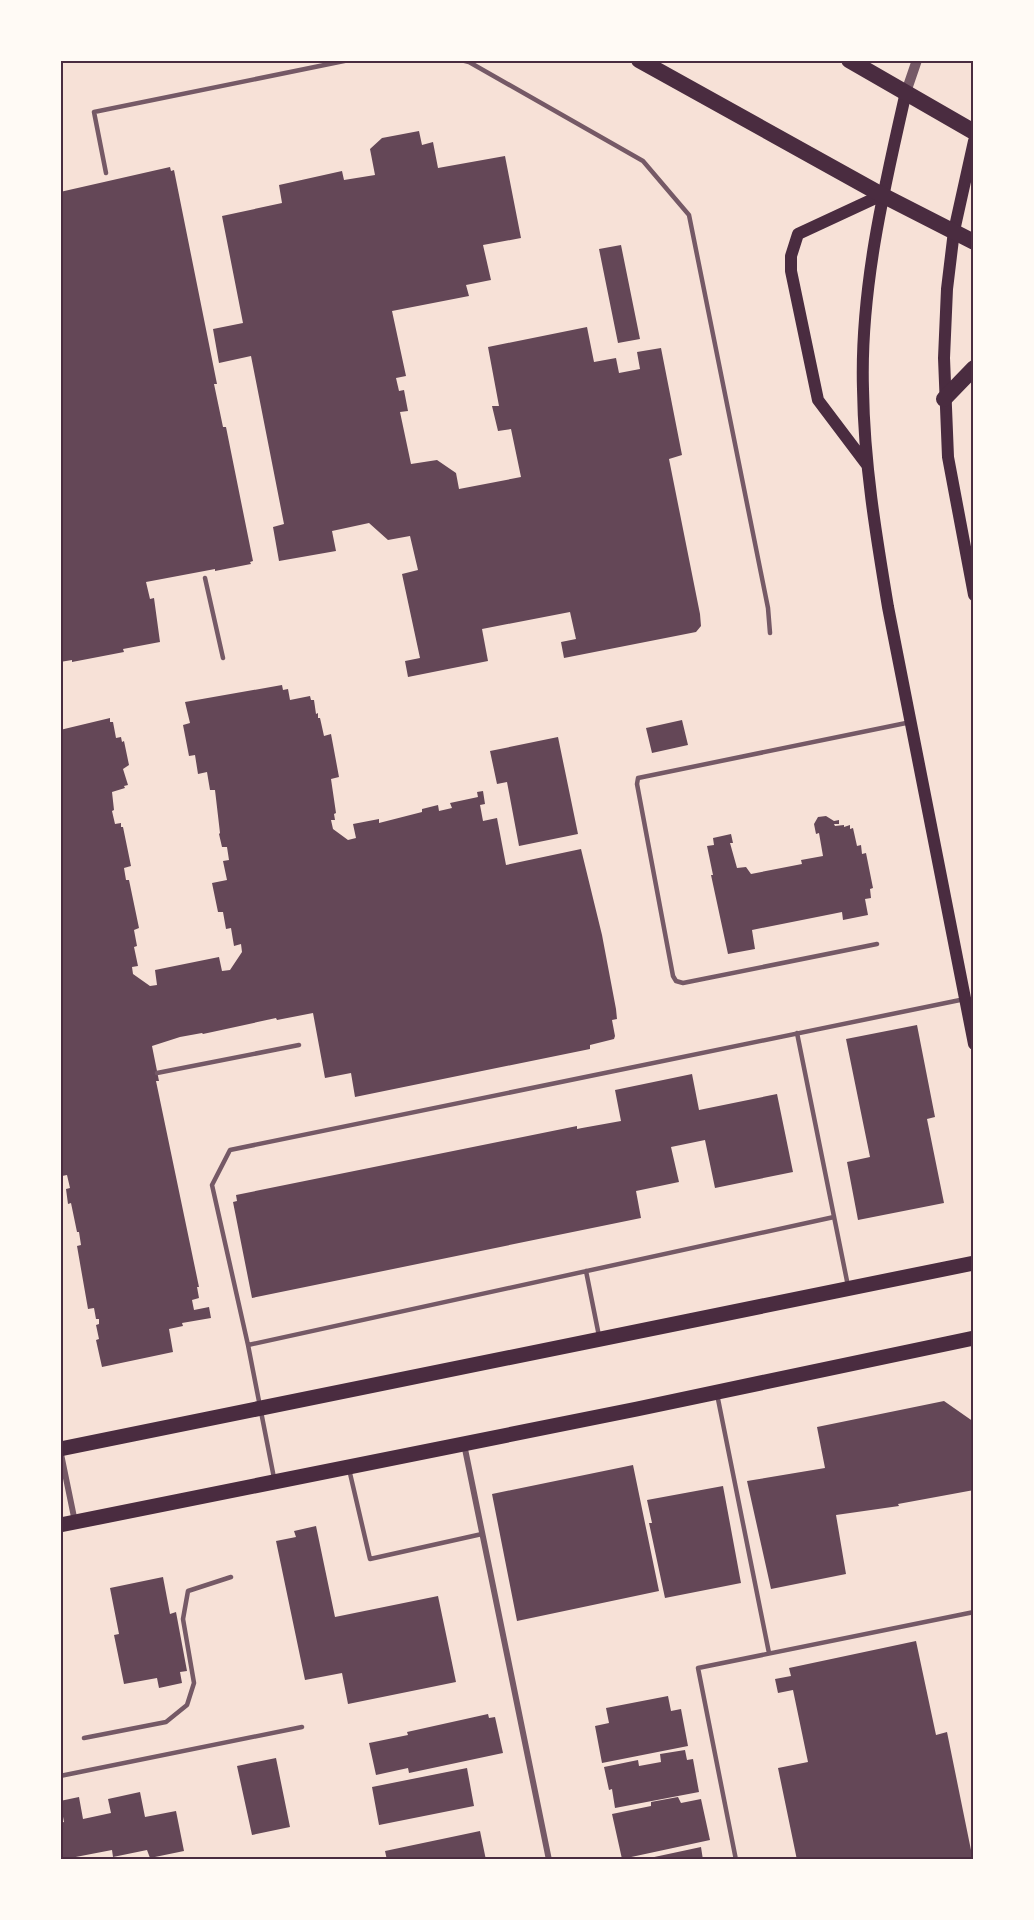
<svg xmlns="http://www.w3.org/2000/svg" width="1034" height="1920" font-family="Quicksand,sans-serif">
	<rect width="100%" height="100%" fill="#f7e1d7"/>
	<path fill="#644757" d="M419,131L422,145L433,142L438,168L505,156L521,238L483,245L491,280L466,285L469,296L392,311L406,376L396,378L399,391L404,390L408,411L400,412L411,464L437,460L456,473L459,489L521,477L511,429L498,431L492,406H499L488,347L587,327L594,362L616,358L619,373L640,369L637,352L661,348L682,455L669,459L700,614L701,626L696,632L564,658L561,642L576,639L570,612L482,629L488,661L408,677L405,661L420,658L402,574L418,570L410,536L388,540L369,523L332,531L336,551L279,561L273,527L284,524L251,356L219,363L213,329L243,323L222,216L282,203L279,185L342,171L344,180L375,175L370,149L382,138Z
		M170,167L171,171L174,170L217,384H214L223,427H226L253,561L250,562L251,564L215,571V569L146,582L150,599L154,598L160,642L123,649L124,652L72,662V660L60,662V192Z
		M621,245L640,339L618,343L599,249Z
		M282,685L283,690L288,689L290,700L310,696L311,700H314L316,714L318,713V718H320L324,736L331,734L339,777L331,779L336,813L334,814L335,820H331L333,829L348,840L356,838L353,824L379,819V823L422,812V809L438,805L439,811L452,808L450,803L478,797L477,792L483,791L485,804L480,805L483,821L497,818L506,865L581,849L602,935L616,1009L617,1019L612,1020L615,1036L614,1039L590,1045V1049L355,1097L351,1073L325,1078L313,1013L277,1020L276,1018L203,1034L202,1033L180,1037L152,1046L159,1081H156L199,1287H197L199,1298L192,1300L194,1310L209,1307L211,1318L182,1323L183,1326L169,1329L173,1352L102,1367L96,1340L99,1339L96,1325L99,1324V1319H96L94,1308L88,1309L77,1246L81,1245L79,1232H77L71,1203L68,1204L66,1189L70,1188L67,1175L62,1176L60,1165V730L110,718V722H113L116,738L121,737L122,742L124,741L129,765L123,769L128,785L124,786L125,788L112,792L114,810L112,811L115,824L121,823V827H123L131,866L124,868L126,880H129L139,928L134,930L137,946L134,947L138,966L132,967L133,974L150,986L157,985L155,970L219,957L222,971L230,970L242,952L241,944L234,946L231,928L226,929L223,912H218L212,883L227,880L223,861L229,860L227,847H222L219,834L220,833L215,790H210L207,772L198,774L195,755L189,756L183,725L190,723L185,702Z
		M682,720L688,745L652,753L646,728Z
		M558,737L578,834L519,846L507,782L497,784L490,751Z
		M826,816L834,821L839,820V824H834L835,826L844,825V827L850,825V829L853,828L857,846L861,845L862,854L866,853L873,888L870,889L871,898L865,899L868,915L843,920L842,912L752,930L755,949L728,954L711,875H713L707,846L714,845L713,838L731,834L733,843H730L737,868L746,867L751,874L802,864L801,860L823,856L819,833L816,834L814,824L818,817Z
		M917,1025L935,1117L927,1119L944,1203L858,1220L847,1162L870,1157L846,1039Z
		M692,1074L699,1110L777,1094L793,1172L715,1188L705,1140L671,1147L679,1182L636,1191L641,1218L252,1298L233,1202L237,1201L236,1195L577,1126V1129L582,1128L621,1121L615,1090Z
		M944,1401L974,1422V1490L898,1504L899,1506L836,1515L846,1574L771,1589L747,1481L825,1468L817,1427Z
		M633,1465L659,1591L517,1621L492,1494Z
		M723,1486L741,1583L665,1598L649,1523H652L647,1500Z
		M316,1526L335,1617L438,1596L456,1682L348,1704L342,1673L305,1680L276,1541L296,1537L294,1531Z
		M163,1577L170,1614L176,1612L187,1671L180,1672L182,1683L159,1688L157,1678L124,1684L114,1635L119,1634L110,1588Z
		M916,1641L936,1735L947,1732L973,1860H797L778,1768L808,1762L793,1690L778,1693L775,1679L791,1676L789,1668Z
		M668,1696L671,1711L681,1709L688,1746L602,1763L595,1726L609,1723L606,1708Z
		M488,1714L489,1718L495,1717L503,1753L409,1773L408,1768L376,1775L369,1743L408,1735L407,1732Z
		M685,1750L687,1760L693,1759L699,1792L615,1808L612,1789L609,1790L604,1767L638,1760L639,1766L661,1762L660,1754Z
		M276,1758L290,1827L252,1835L237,1766Z
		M467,1768L474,1806L379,1825L372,1787Z
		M140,1792L145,1817L176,1811L184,1851L150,1858L147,1850L113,1857L112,1850L60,1860V1823L64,1822L60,1801L79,1797L83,1819L111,1813L108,1799Z
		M678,1797L681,1803L701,1799L710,1840L622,1859L612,1814L651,1806V1802Z
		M480,1831L486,1860H387L385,1851Z
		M701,1847L703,1860H646L645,1859Z"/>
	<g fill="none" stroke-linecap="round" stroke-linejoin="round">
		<path stroke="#755966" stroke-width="4.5" d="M461,60L469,62L643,161L689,215L768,608L770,633
			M106,173L94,112L349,60
			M205,578L223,658
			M877,944L683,983L676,981L673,976L637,784L638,778L911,722
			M797,1033L848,1286
			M157,1073L299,1045
			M586,1271L599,1336
			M248,1345L834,1217
			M717,1394L769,1653
			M349,1469L370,1559L482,1534
			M274,1478L248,1345L212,1185L230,1150L965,999
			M84,1738L166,1722L187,1705L194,1683L183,1619L188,1591L231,1577
			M60,1776L302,1727
			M736,1860L698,1668L974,1612"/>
		<path stroke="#755966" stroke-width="6" d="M464,1444L549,1860
			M60,1449L75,1522"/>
		<path stroke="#755966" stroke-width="10" d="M906,92L917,60"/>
		<path stroke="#4a2c40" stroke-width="12" d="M906,92C884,188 860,290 863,389C864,463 876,535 888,607L974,1044
			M974,141L954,231L947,289L944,358L948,457L974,595
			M867,465L818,400L791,271V256L798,234L882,195"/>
		<path stroke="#4a2c40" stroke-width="15" d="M60,1449L974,1263
			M60,1525L637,1409L974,1338"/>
		<path stroke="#4a2c40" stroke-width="16" d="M639,60L882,195L974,242
			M849,60L974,132
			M944,399L974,368"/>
	</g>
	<rect width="1034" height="1920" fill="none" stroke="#fffaf5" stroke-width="123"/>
	<rect x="62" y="62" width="910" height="1796" fill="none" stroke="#4a2c40" stroke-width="2"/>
</svg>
